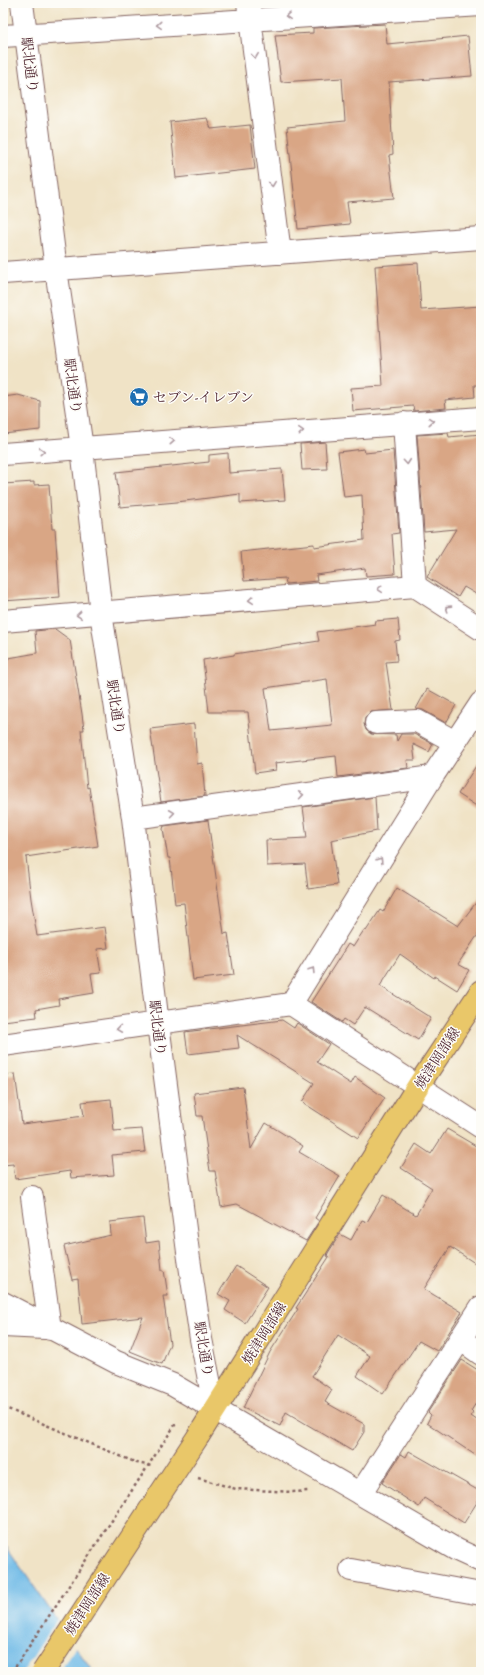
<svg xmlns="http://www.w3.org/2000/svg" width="484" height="1675" font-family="'EB Garamond','Noto Serif JP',serif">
	<rect width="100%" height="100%" fill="#fdfcf7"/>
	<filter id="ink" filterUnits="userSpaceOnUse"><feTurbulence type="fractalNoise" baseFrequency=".025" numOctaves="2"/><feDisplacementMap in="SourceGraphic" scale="8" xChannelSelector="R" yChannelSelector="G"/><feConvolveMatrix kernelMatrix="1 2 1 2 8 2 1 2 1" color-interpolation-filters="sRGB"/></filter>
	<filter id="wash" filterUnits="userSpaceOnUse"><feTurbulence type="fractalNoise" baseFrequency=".012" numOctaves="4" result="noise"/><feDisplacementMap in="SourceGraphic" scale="16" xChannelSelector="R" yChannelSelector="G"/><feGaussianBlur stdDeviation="0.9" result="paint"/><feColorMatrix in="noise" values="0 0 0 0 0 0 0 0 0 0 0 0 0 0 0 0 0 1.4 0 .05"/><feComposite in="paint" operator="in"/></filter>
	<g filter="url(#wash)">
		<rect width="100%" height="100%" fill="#f0e3c6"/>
		<path fill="#6db9e6" stroke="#5c6c88" d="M3,1541L4,1543L93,1672H3Z"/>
		<path fill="#f0e3c6" d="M58,1618L77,1645L59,1672H23Z"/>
		<g id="blocks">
			<path fill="#d9a685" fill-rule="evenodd" d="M385,24L387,44L468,36L472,76L389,82L393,154L389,155L394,198L347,202L350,224L298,229L287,127L345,121L342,78L281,82L275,35L313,33V28Z
				M207,118L211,129L250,125L255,169L176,178L170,122Z
				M418,263L421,310L481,306V385H474L475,397L445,400L446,408L414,411L413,406L353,411L351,388L383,386L375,266Z
				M18,395L40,401V430L3,434V397Z
				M448,433L449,437L481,434V597L464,587L458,597L427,577L456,529L424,532L417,435Z
				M325,442L327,469L302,470L300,444Z
				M364,449L365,453L393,450L399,533L392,534L395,574L366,576L365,568L316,575L317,581L286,584L285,578L244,581L241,552L314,544V547L364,540L362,495L344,497L338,452Z
				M228,453L229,473L282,469L285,500L240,503V494L177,502L120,507L116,472L209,462V455Z
				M34,482V485L49,484L52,529H55L60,597L3,601V484Z
				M398,619L400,640L395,641L397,661L386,662L393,710L370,712L365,718L364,724L366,730L371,734L396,735L397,741L401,734H414L433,744L429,752L413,744L415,760H407L408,768L338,777L336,756L275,763L276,770L255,773L248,712H209L203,660L234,655V654L319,641L317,632L376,624L375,621ZM327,679L332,725L271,731L265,688Z
				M55,629L70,640L82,714L84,730H81L87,788L89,787L98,846L26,857L31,899L37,936L105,927L108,948L97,949L101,973L91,974L94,993L58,999L59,1005L36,1009L37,1017L3,1021V659L37,653L35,631Z
				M427,689L456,705L446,723L423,710L416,709Z
				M194,724L197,764L202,763L205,796L161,802L150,729Z
				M481,758V809L458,794Z
				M375,797L377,831L331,840L337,885L308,889L305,864L267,866L266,840L307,838L303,807Z
				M208,820L224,934L228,933L234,975L193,980L184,903L175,904L170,858H168L163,829L164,826Z
				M397,888L458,926L481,896V930L458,964L469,970L457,990L435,976L434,978L400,954L380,986L431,1018L418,1040L365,1007L353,1025L344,1019L342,1022L311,1002L348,944L353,947L364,930L366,931L380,910L383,912Z
				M282,1020L294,1028L297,1023L329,1044L317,1062L351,1084L355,1077L385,1098L358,1138L302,1102L314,1083L237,1035L239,1048L188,1054L185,1032Z
				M15,1074L22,1124L84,1116L82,1102L111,1099L114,1131L142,1129L145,1152L112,1155L114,1175L71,1178L70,1171L15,1179L13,1164L3,1165V1075Z
				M243,1087L251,1149L266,1123L303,1146L299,1152L340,1176L315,1218L319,1221L306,1241L237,1204L221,1207L215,1171H210L202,1116H197L194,1093Z
				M447,1129L481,1149V1267L450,1247L424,1289L462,1312L437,1351L419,1341L383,1394L357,1376L370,1356L338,1335L312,1376L332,1390L325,1402L364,1424V1432L352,1451L286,1412L280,1426L243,1408L270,1352L298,1309L296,1308L329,1257L327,1256L328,1253L340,1234L351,1240L362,1220L367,1222L383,1195L416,1215L432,1188L401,1168L416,1144L431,1154Z
				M143,1218L146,1243L159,1241L162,1270H164L168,1296H163L170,1344L162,1364L130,1351L143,1317L82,1324L78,1279L72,1280L64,1246L111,1235L110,1222Z
				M236,1266L268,1287L245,1323L225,1310L230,1301L218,1294Z
				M462,1360L481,1372V1395L471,1411L473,1413L471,1416L481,1423V1459L427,1423L431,1415L428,1412Z
				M409,1451L481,1492V1496L464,1523L424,1498L419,1507L382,1483L401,1454L406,1457Z"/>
		</g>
	</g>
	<g filter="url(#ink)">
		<use href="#blocks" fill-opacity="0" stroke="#846461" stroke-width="1"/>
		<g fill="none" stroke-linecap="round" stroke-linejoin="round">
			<defs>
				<path id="minor" d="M22,3L56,269L82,448L101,613L133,818L158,1024L188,1252L201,1339L215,1410
					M248,3L280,253
					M3,36L481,5
					M3,273L481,238
					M3,454L481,418
					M415,586L481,629
					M3,621L415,586L404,423
					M376,723L417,721L455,742
					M133,818L432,777
					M291,1004L432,777L481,703
					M3,1045L291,1004L481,1127
					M32,1197L50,1329
					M3,1303L116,1362L173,1385L457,1550L481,1561
					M3,1326L45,1328
					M460,1339L481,1354
					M360,1494L481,1307
					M351,1570L481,1594"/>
				<path id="major" d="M199,1435L418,1086L481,991"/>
			</defs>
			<use href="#minor" stroke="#846461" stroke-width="24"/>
			<use href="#major" stroke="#846461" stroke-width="24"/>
			<path stroke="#846461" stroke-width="2.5" stroke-dasharray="3 3" stroke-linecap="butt" d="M3,1407L137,1463L151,1466
				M198,1478L236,1489L293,1492L308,1491"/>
			<use href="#minor" stroke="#fff" stroke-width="22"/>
			<use href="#major" stroke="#e9c769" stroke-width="22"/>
			<defs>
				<path id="major-bridge" d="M43,1672L199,1435"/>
			</defs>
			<use href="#major-bridge" stroke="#846461" stroke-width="24" stroke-linecap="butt"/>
			<path stroke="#846461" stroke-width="2.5" stroke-dasharray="3 3" stroke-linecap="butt" d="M12,1672L177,1422"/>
			<use href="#major-bridge" stroke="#e9c769" stroke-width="22"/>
		</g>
		<defs><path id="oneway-chevron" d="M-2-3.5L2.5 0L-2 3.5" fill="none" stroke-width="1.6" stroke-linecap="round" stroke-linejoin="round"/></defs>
		<g stroke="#ae9aa0">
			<use href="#oneway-chevron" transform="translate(288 16) rotate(177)"/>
			<use href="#oneway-chevron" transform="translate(159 25) rotate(176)"/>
			<use href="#oneway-chevron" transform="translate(255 56) rotate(83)"/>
			<use href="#oneway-chevron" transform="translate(272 184) rotate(83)"/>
			<use href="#oneway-chevron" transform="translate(431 421) rotate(-4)"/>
			<use href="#oneway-chevron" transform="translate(301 431) rotate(-4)"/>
			<use href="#oneway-chevron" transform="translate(172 441) rotate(-4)"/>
			<use href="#oneway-chevron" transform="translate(42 451) rotate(-4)"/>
			<use href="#oneway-chevron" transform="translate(407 462) rotate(85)"/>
			<use href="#oneway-chevron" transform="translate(380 589) rotate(175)"/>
			<use href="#oneway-chevron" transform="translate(251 600) rotate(175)"/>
			<use href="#oneway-chevron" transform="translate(448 608) rotate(-147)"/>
			<use href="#oneway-chevron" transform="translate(79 615) rotate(175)"/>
			<use href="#oneway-chevron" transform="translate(301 795) rotate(-8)"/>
			<use href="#oneway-chevron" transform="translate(172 813) rotate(-8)"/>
			<use href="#oneway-chevron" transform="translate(380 860) rotate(-58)"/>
			<use href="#oneway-chevron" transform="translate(312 970) rotate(-58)"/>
			<use href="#oneway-chevron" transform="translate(119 1029) rotate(172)"/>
		</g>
	</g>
	<defs>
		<symbol id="supermarket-disc" viewBox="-11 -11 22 22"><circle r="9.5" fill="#1f6fb2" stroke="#fdfcf7"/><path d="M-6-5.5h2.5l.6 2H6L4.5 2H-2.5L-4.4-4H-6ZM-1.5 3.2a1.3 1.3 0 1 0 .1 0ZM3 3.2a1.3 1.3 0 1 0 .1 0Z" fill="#fff"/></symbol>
	</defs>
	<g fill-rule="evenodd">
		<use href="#supermarket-disc" x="128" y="386" width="22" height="22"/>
	</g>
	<g text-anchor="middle" stroke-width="3" stroke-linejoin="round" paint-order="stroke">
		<g font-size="14" fill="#4a1f2b" stroke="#fdfcf7">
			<text transform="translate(30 65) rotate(83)" y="5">駅北通り</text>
			<text transform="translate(73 386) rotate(82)" y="5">駅北通り</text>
			<text transform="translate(116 707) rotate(81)" y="5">駅北通り</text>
			<text transform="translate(158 1028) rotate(83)" y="5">駅北通り</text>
			<text transform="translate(437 1058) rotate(-57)" y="5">焼津岡部線</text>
			<text transform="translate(264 1333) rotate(-58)" y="5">焼津岡部線</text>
			<text transform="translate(204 1349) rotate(80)" y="5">駅北通り</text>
			<text transform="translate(87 1604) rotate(-57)" y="5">焼津岡部線</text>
		</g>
		<g font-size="14" fill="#4a1f2b" stroke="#fdfcf7" text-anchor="start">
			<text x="153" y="402">セブン-イレブン</text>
		</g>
	</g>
	<rect width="484" height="1675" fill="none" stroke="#fdfcf7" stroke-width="16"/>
</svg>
